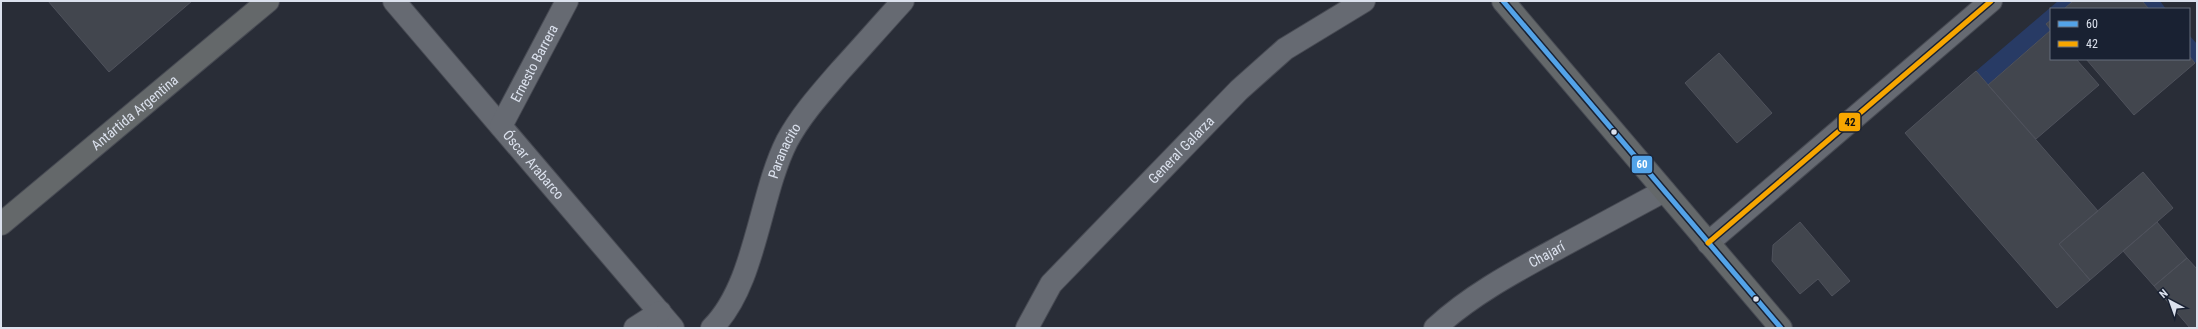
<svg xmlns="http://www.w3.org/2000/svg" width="2198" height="329" font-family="'Roboto Condensed',sans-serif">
	<rect width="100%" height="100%" fill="#292d37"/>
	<path fill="#283b65" d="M2058,1H2073L2064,9H2051V20L2046,24L2051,30L1988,85L1976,71Z
		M2142,1H2160L2166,9H2149Z
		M2189,35L2197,44V61L2195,63L2189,56Z"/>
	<path fill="#42464e" stroke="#4f525c" d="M48,1H192L109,72Z
		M2073,1H2142L2149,9H2064Z
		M2051,20V30L2046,24Z
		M2051,30V59H2076L2099,85L2036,139L1988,85Z
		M1719,53L1772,113L1737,143L1685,83Z
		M2189,56L2195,63L2134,115L2086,59H2189Z
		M1976,71L2098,211L2059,244L2090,280L2057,308L1905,133Z
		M2143,172L2173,208L2090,280L2059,244Z
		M1800,222L1850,281L1832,296L1818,279L1800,294L1772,261L1773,245Z
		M2157,222L2187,258L2154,286L2123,251Z
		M2187,258L2197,269V328H2190L2154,286Z"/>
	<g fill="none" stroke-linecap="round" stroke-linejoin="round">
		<defs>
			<g id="minor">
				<path id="s1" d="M394,1L673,328"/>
				<path id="s2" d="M501,126L567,1"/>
				<path d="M1708,243L1991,1"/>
				<path d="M635,328L660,312"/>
				<path id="s3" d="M712,328C756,284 759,196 787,141C801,115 821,93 840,71C861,48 882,24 903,1"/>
				<path id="s4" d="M1027,328L1051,284L1239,90L1285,49L1364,1"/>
				<path id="s5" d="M1435,328C1472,294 1516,271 1560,247C1595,228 1629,210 1664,191"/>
			</g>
			<g id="secondary">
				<path d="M1503,1L1781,328"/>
				<path id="s6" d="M1,224L268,1"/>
			</g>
		</defs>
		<use href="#minor" stroke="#474a53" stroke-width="24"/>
		<use href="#secondary" stroke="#474a53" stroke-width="24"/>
		<use href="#minor" stroke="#666a72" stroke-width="22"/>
		<use href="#secondary" stroke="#64686a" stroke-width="22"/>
		<defs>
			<path id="bus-1" d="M1503,1L1781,328"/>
			<path id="bus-2" d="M1708,243L1991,1"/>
		</defs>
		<use href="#bus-1" stroke="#192132" stroke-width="8"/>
		<use href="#bus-2" stroke="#192132" stroke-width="8"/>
		<use href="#bus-1" stroke="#53a3e8" stroke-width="5"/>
		<use href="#bus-2" stroke="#f7a600" stroke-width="5"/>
	</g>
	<g fill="#dbe1ed" stroke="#192132" stroke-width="1.5">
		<circle cx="1614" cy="132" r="3.5"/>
		<circle cx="1756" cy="299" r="3.5"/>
	</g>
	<g text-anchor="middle" stroke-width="4" stroke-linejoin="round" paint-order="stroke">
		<g font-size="14" fill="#dbe1ed" stroke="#192132">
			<text dy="5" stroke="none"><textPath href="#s2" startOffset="71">Ernesto Barrera</textPath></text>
			<text dy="5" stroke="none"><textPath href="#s6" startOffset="174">Antártida Argentina</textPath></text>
			<text dy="5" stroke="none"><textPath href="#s4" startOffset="237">General Galarza</textPath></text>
			<text dy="5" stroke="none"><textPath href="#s3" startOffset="193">Paranacito</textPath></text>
			<text dy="5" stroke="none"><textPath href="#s1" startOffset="215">Óscar Arabarco</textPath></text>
			<text dy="5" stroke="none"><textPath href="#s5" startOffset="134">Chajarí</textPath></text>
		</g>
	</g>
	<g stroke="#192132" stroke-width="1.5">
		<rect x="1838" y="112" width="23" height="20" rx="4" fill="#f7a600"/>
		<rect x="1631" y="155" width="22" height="19" rx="4" fill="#53a3e8"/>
	</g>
	<g font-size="11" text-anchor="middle" font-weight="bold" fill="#fff">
		<text x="1642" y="168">60</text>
	</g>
	<g font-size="11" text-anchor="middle" font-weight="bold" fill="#111">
		<text x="1850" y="126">42</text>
	</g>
	<rect width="2198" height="329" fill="none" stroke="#dbe1ed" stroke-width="4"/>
	<rect x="2050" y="8" width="140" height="52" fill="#192132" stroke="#676e7d"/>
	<rect x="2058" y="21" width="20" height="6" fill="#53a3e8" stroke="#676e7d"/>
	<text x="2086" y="28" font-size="12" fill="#dbe1ed">60</text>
	<rect x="2058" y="41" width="20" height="6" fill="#f7a600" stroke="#676e7d"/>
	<text x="2086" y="48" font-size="12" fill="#dbe1ed">42</text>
	<g transform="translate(2170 301) rotate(319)" stroke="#192132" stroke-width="3" paint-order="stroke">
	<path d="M0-3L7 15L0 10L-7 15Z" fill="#dbe1ed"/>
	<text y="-6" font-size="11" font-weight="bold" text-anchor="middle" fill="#dbe1ed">N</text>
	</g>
</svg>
